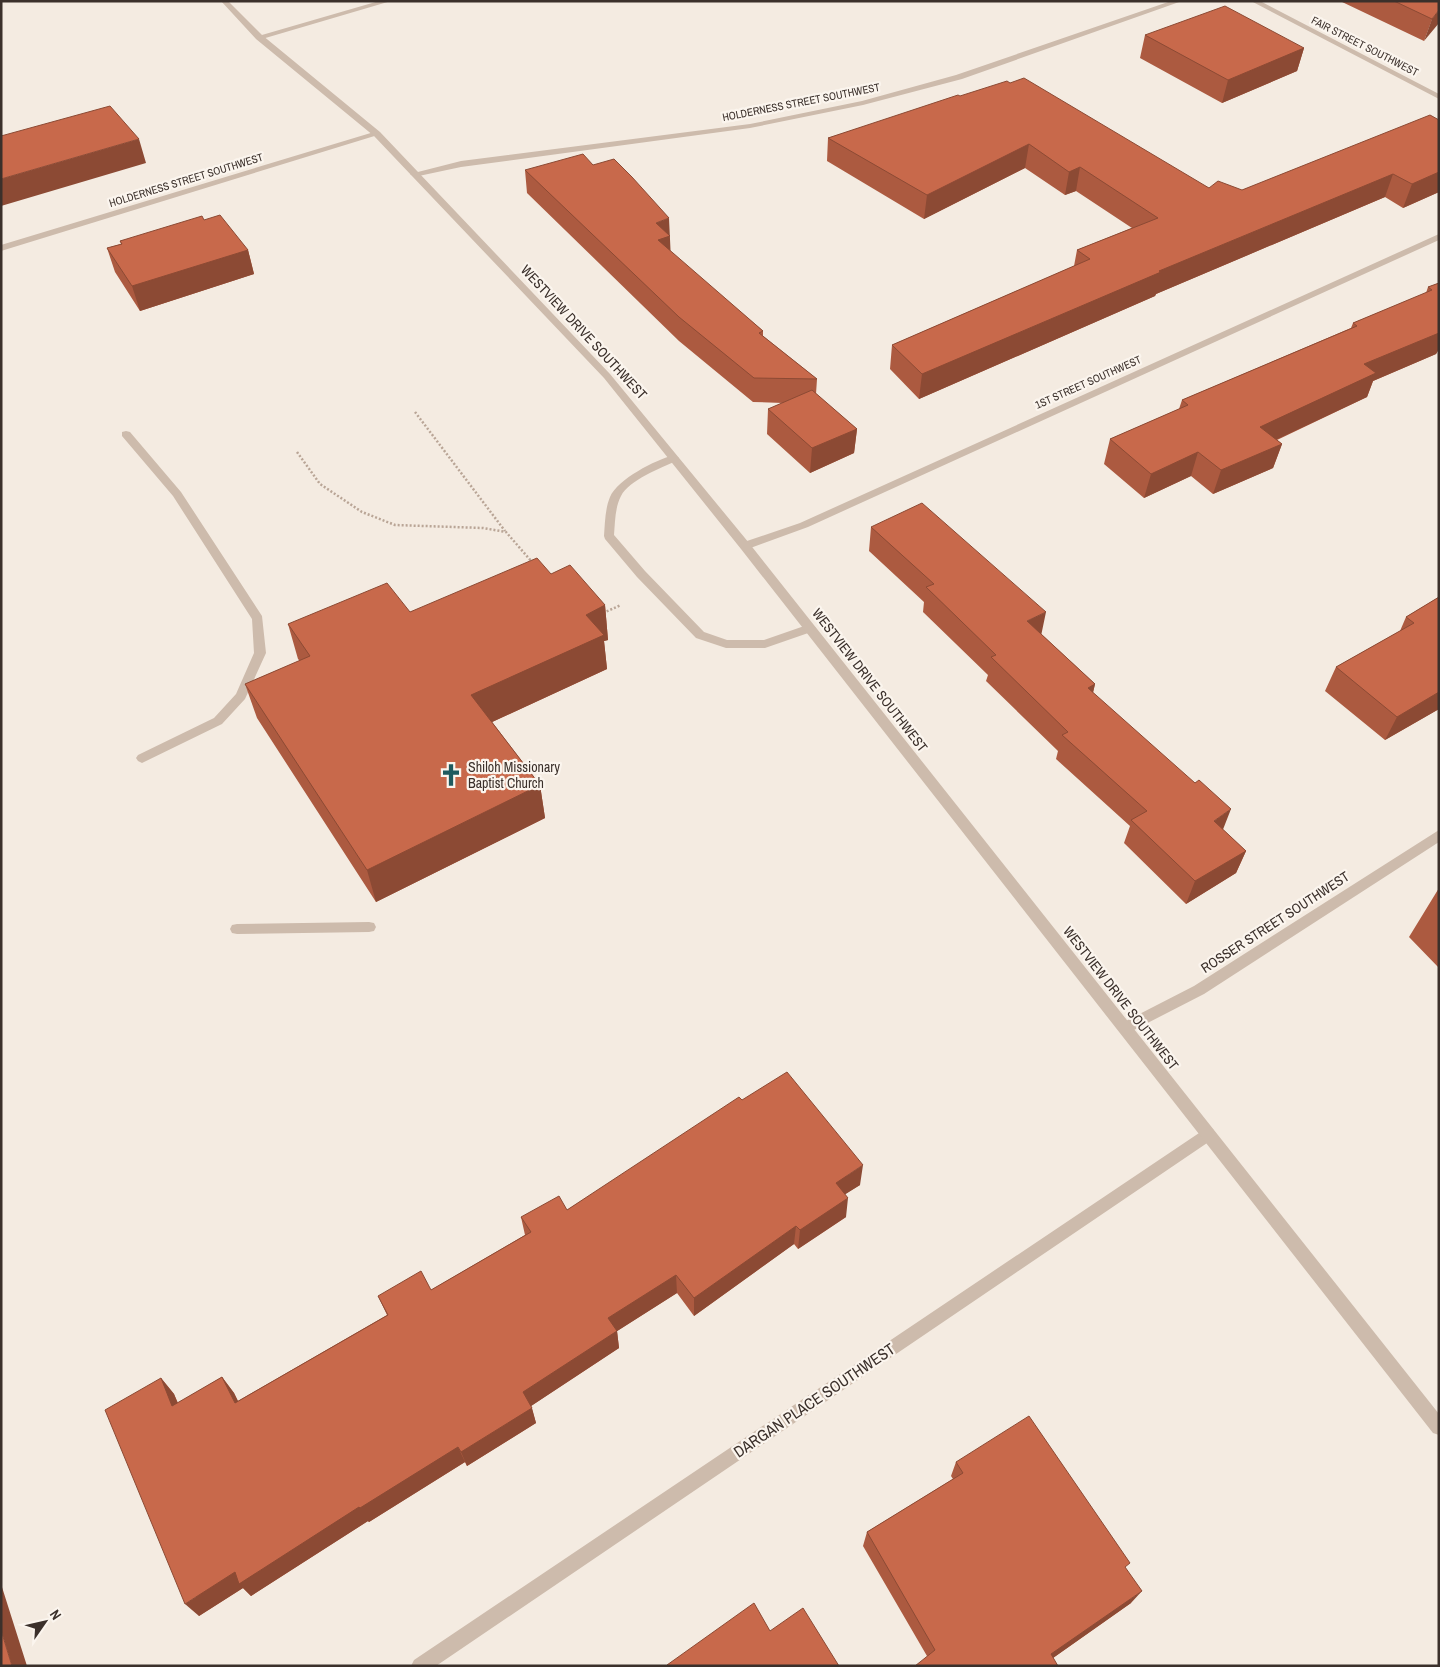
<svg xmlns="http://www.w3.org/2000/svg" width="1440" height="1667" font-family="'Archivo Narrow',sans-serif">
	<rect width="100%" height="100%" fill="#f4ebe1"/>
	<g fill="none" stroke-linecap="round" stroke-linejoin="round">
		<path stroke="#b9a596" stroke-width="2.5" stroke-dasharray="2 2" stroke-linecap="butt" d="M415,412L505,531
			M297,452L320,484L362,512L395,525L483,528L506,532L532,562
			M603,613L621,605"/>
		<path fill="#cdbbac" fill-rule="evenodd" d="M126,431L130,432L181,492L262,616L266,653L245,699L222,724L142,763L138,761L136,758L138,755L214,718L236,694L254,653L252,619L173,496L122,436V432Z
			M674,455L679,458L678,460C661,468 629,480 621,496C615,507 615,523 614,535L645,571L704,632L727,640H764L810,624L816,628L814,631L765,648H726L696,638L637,577L605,539L604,536C605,523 605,509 610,497C618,479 655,460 674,455Z
			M369,922L374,923L376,927L374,931L369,932L237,934L232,933L230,929L232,925L237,924Z"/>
		<path fill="#cdbbac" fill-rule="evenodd" d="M379,1H391L262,39L255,37Z
			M1171,1H1182L962,79L863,105L750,128L461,167L414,177L410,174L461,161L750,124L862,101L956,75Z
			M1251,1H1260L1439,94V99Z
			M374,132L381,134L1,251V245Z
			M1439,234V240L808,527L745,550L740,546L741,543L800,523Z
			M1439,830V842L1204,994L1130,1032L1125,1034L1120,1032L1118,1028L1120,1024L1194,986Z
			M1208,1127L1213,1129L1215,1134L1213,1139L436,1666H411L414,1660Z"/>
		<path fill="#cdbbac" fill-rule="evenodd" d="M221,1H228L262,35L380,132L610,374L749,543L1439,1414V1435L1433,1433L741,549L604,378L374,136L256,39Z"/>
	</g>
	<path fill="#ac5a40" d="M1340,1H1439L1424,41Z
		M1145,35L1304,48L1297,71L1222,103L1140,58Z
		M960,96L1209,188L1242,190L1439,120V192L1403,208L1385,197L1156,294L1155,296L919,399L890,369L892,345L1074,266L1077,250L1132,228L1076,191L1065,195L1025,168L924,219L827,161L828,138Z
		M593,165L669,235L670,252L763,331V336L817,379L816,394L857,429L854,453L810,473L767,434L768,409L783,403L753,402L679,341L527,193L525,170Z
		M204,220L248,250L254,274L140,311L115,272L107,248L121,244L120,241Z
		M1439,283V349L1436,354L1373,381L1367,397L1277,440L1282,444L1273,468L1213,494L1191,476L1144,498L1104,464L1110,439L1179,409L1182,400L1351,328L1353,323L1426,293L1428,287Z
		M871,527L1041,634L1095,684L1093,693L1223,830L1246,851L1236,873L1186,904L1124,843L1130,826L1056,759L1058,751L986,681L988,675L923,612L924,602L869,551Z
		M551,574L605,605L608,640L604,641L607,669L492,722L540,785L545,818L376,902L257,718L245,684L300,661L298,659L288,624L410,612Z
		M1439,597V709L1385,740L1325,691L1336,667L1400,631L1406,617Z
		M1439,888V968L1409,937Z
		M742,1100L860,1185L845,1194L846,1217L798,1249L794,1244L694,1316L677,1293L617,1331L619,1348L531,1406L536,1423L467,1466L465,1462L369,1522L368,1521L251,1596L243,1588L199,1616L161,1378L174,1394L178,1403L222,1377L234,1393L238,1401L387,1315L378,1296L431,1290L525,1235L521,1217L567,1210Z
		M956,1462L1126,1569L1131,1603L1053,1658L927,1656L863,1546L867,1532L953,1479L951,1476Z"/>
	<path fill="#8c4a34" d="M1439,10V23L1424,41L1432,19Z
		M1304,48L1297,71L1222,103L1228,80Z
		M139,139L146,163L1,206V179Z
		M1029,144L1025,168L924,219L927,195Z
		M1080,167L1076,191L1065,195L1069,172Z
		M1439,172V192L1403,208L1412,184Z
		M1393,174L1385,197L1156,294L1155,296L919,399L922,374L1159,271Z
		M669,218L671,260L658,264L656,223Z
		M248,250L254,274L140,311L132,286Z
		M1439,333V349L1436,354L1373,381L1367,397L1252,451L1260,427L1364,364Z
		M857,429L854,453L810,473L812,448Z
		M1282,444L1273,468L1213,494L1221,470Z
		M1198,452L1191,476L1144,498L1151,474Z
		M605,605L608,640L604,641L607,669L477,729L471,695L586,615Z
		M1046,612L1041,636L1027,621Z
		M1095,684L1089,708L1088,688Z
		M1439,692V709L1385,740L1397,717Z
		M540,785L545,818L376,902L367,870Z
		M1231,809L1222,832L1214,821Z
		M1246,851L1236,873L1186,904L1195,881Z
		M863,1165L860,1185L833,1202L836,1183Z
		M848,1198L846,1217L798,1249L800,1230Z
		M796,1226L794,1244L694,1316V1298Z
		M676,1275L677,1293L611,1335L608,1318Z
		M617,1331L619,1348L528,1408L523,1392Z
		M222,1377L234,1393L246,1418L235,1403Z
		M161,1378L174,1394L185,1422L172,1406Z
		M532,1408L536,1423L467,1466L461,1452Z
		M458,1447L465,1462L369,1522L368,1521L251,1596L243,1588L199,1616L185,1604L235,1572Z
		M1,1584L27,1666H12L1,1630Z
		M1142,1591L1131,1603L1043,1665L1051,1654Z"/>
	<path fill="#c8694b" stroke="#8c4a34" d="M1394,1H1439V10L1432,19Z
		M1225,6L1304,48L1228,80L1145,35Z
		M1024,78L1209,188L1218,181L1242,190L1430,115L1439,120V172L1412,184L1393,174L1159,271L1161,272L922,374L892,345L1090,259L1077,250L1158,218L1080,167L1069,172L1029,144L927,195L828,138L958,95L960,96L1007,81L1010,83Z
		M110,106L139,139L1,179V136Z
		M583,154L593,165L614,159L632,177L669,218L656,223L670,236L658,240L763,331L759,333L817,379L754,378L679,317L525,170Z
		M220,215L248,250L132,286L107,248L122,244L120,241L202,216L204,220Z
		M1439,283V333L1364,364L1376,373L1260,427L1282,444L1221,470L1198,452L1151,474L1110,439L1188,405L1182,400L1357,326L1353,323L1432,290L1428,287Z
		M812,390L857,429L812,448L768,409Z
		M922,503L1046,612L1027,621L1095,684L1088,688L1195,783L1199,780L1231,809L1214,821L1246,851L1195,881L1131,820L1147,811L1062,735L1068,732L991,657L996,655L926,587L934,584L871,527Z
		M537,558L551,574L570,565L605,605L586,615L604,635L471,695L540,785L367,870L245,684L310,656L288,624L387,583L410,612Z
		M1439,597V692L1397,717L1336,667L1414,623L1406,617Z
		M787,1072L863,1165L836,1183L848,1198L800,1230L796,1226L694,1298L676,1275L608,1318L617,1331L523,1392L532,1408L461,1452L458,1447L360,1508L359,1507L239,1584L235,1572L185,1604L105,1410L161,1378L172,1406L222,1377L235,1403L388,1315L378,1296L421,1271L431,1290L531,1232L521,1217L559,1196L567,1210L739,1097L742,1100Z
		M1029,1416L1130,1563L1125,1567L1142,1591L1051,1654L1058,1666H915L935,1650L867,1532L963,1473L956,1462Z
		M754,1603L770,1631L803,1608L839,1666H668L667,1665Z
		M1,1630L12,1666H1Z"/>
	<defs>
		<symbol id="church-bare" viewBox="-9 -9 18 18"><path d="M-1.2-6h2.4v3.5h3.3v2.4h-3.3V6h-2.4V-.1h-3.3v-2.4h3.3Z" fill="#1f5a5e" stroke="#fbf5ee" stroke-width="2.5" paint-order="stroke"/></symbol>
	</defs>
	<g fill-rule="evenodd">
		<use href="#church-bare" x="435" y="759" width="32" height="32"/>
	</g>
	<g text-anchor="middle" stroke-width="4.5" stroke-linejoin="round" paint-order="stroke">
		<g font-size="11" fill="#3b302b" stroke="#fbf5ee">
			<text transform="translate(1365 46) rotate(27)" y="4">FAIR STREET SOUTHWEST</text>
			<text transform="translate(801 102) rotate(-11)" y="4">HOLDERNESS STREET SOUTHWEST</text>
			<text transform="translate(186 180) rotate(-17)" y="4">HOLDERNESS STREET SOUTHWEST</text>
			<text transform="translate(1088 382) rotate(-24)" y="4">1ST STREET SOUTHWEST</text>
		</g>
		<g font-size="14" fill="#3b302b" stroke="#fbf5ee">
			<text transform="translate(584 332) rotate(47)" y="5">WESTVIEW DRIVE SOUTHWEST</text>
			<text transform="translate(870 680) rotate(52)" y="5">WESTVIEW DRIVE SOUTHWEST</text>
			<text transform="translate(1275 922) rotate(-33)" y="5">ROSSER STREET SOUTHWEST</text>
			<text transform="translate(1121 998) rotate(52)" y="5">WESTVIEW DRIVE SOUTHWEST</text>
		</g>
		<g font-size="14" fill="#3b302b" stroke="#fbf5ee" text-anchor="start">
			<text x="468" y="772">Shiloh Missionary<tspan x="468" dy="16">Baptist Church</tspan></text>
		</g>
		<g font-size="16" fill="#3b302b" stroke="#fbf5ee">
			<text transform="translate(814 1400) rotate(-34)" y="6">DARGAN PLACE SOUTHWEST</text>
		</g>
	</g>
	<rect width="1440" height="1667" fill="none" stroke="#3b302b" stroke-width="5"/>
	<g transform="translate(45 1622) rotate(56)" stroke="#fbf5ee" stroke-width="4" paint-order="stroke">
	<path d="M0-4L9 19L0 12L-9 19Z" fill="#3b302b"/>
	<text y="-8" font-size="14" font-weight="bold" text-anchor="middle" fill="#3b302b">N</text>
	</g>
</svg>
